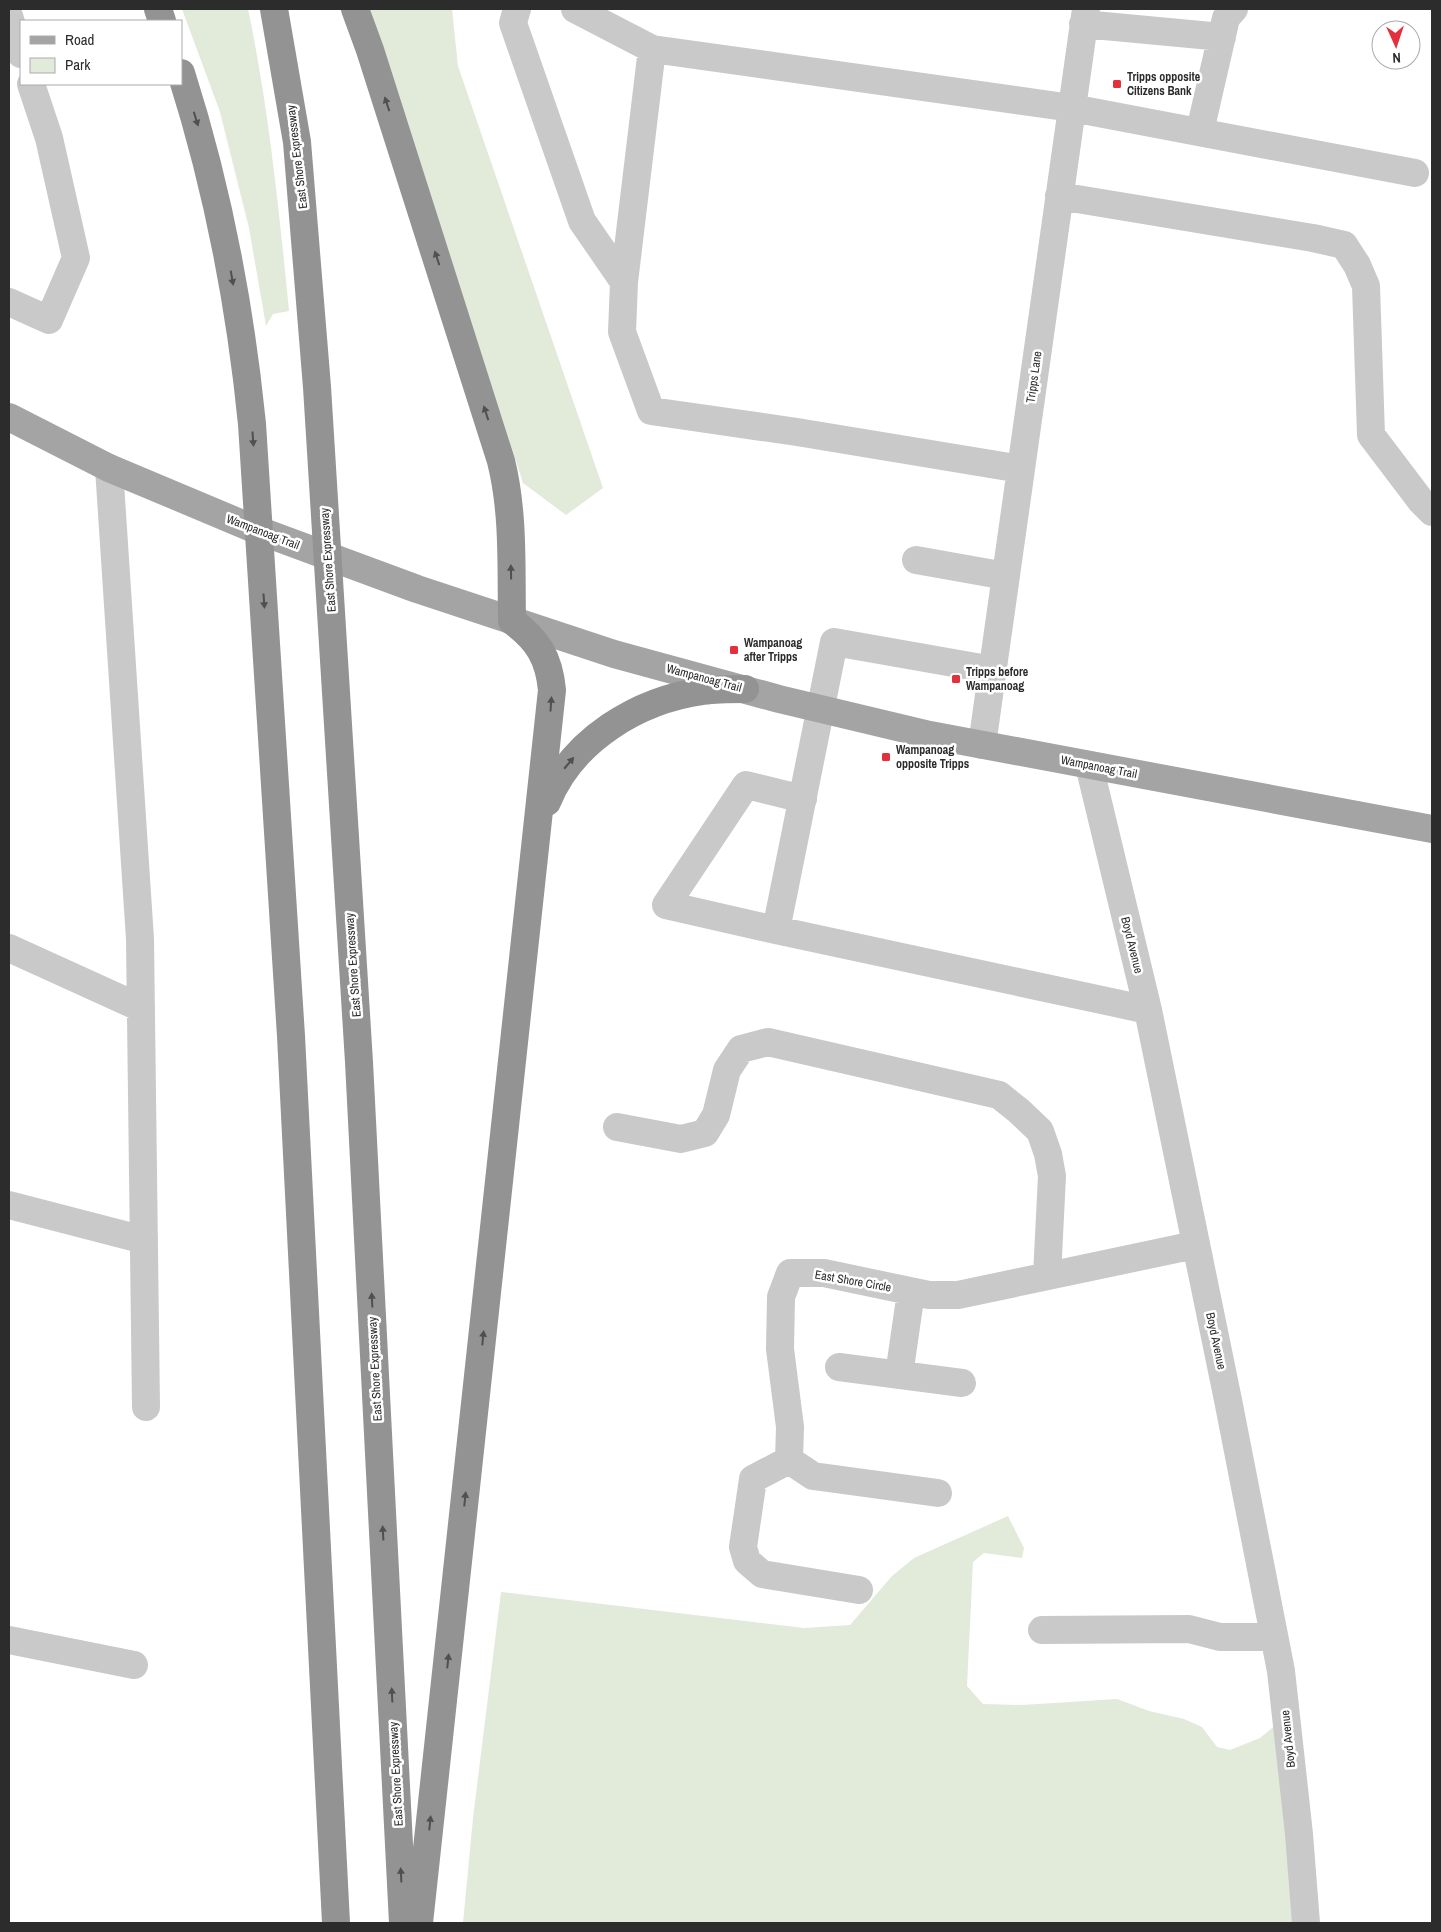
<svg xmlns="http://www.w3.org/2000/svg" width="1441" height="1932" font-family="'Archivo Narrow',sans-serif">
	<rect width="100%" height="100%" fill="#fff"/>
	<path fill="#e2eada" d="M182,9H248C269,109 279,210 289,311L273,314L266,326L249,228L220,112Z
		M370,9H452L458,66L603,488L566,515L523,483Z
		M1008,1516L1024,1548L1022,1558L984,1553L973,1562L967,1686L983,1704L1022,1705L1117,1699L1149,1711L1184,1719L1202,1727L1217,1747L1230,1750L1260,1738L1278,1723L1308,1923H463L473,1818L501,1592L804,1628L850,1625L892,1576L914,1558Z"/>
	<g fill="none" stroke-linecap="round" stroke-linejoin="round">
		<path stroke="#c9c9c9" stroke-width="28" d="M517,9L513,23L582,221L624,282
			M575,9L652,49
			M9,16L21,54
			M1083,24L1222,37
			M1200,131L1226,18L1234,9
			M1059,196L1313,238L1344,245L1357,265L1366,286L1371,435L1421,501L1432,512
			M9,302L49,320L76,258L49,138L31,84
			M109,468L140,939L146,1407
			M1021,469L797,432L651,411L622,332L624,282L652,49L1072,108L1415,173
			M916,560L1006,576
			M993,670L834,642L776,930L1148,1010
			M982,745L1086,9
			M1089,765L1148,1010L1228,1400L1281,1671L1299,1834L1306,1923
			M776,930L666,905L746,785L803,799
			M9,948L141,1008
			M617,1127L681,1139L705,1133L716,1115L727,1070L741,1049L768,1042L999,1095L1019,1111L1040,1131L1048,1154L1052,1176L1047,1276
			M9,1205L144,1240
			M839,1367L962,1383
			M899,1375L911,1292
			M789,1460L753,1479L743,1547L747,1561L762,1574L859,1590
			M938,1493L813,1476L789,1460L790,1427L780,1349L781,1297L790,1273H824L929,1295H958L1195,1245
			M1042,1630L1189,1629L1220,1637H1274
			M9,1640L134,1665"/>
		<path stroke="#a4a4a4" stroke-width="28" d="M9,417L109,468L252,528L417,589L614,654L779,699L930,735L1432,829"/>
		<path stroke="#939393" stroke-width="28" d="M158,9L162,21
			M274,9L297,142L317,387L359,1062L403,1923
			M355,9L370,50L501,461C514,513 511,568 512,621C538,640 549,658 552,690L419,1923
			M181,73C218,189 240,303 252,424L291,1036L336,1923
			M547,802C572,740 638,700 703,691C716,689 731,689 745,689"/>
	</g>
	<defs><path id="oneway-solid" d="M-6-.8H1V-3.2L6.5 0L1 3.2V.8H-6Z" transform="scale(1.25)"/></defs>
	<g fill="#505050">
		<use href="#oneway-solid" transform="translate(387 104) rotate(-108)"/>
		<use href="#oneway-solid" transform="translate(196 119) rotate(73)"/>
		<use href="#oneway-solid" transform="translate(437 258) rotate(-108)"/>
		<use href="#oneway-solid" transform="translate(232 278) rotate(80)"/>
		<use href="#oneway-solid" transform="translate(486 413) rotate(-108)"/>
		<use href="#oneway-solid" transform="translate(253 439) rotate(86)"/>
		<use href="#oneway-solid" transform="translate(511 572) rotate(-91)"/>
		<use href="#oneway-solid" transform="translate(264 601) rotate(86)"/>
		<use href="#oneway-solid" transform="translate(551 704) rotate(-86)"/>
		<use href="#oneway-solid" transform="translate(569 763) rotate(-50)"/>
		<use href="#oneway-solid" transform="translate(372 1300) rotate(-93)"/>
		<use href="#oneway-solid" transform="translate(483 1338) rotate(-84)"/>
		<use href="#oneway-solid" transform="translate(465 1499) rotate(-84)"/>
		<use href="#oneway-solid" transform="translate(383 1533) rotate(-93)"/>
		<use href="#oneway-solid" transform="translate(448 1661) rotate(-84)"/>
		<use href="#oneway-solid" transform="translate(392 1695) rotate(-93)"/>
		<use href="#oneway-solid" transform="translate(430 1823) rotate(-84)"/>
		<use href="#oneway-solid" transform="translate(401 1875) rotate(-93)"/>
	</g>
	<g fill="#e2303c" stroke="#fff" stroke-width="2">
		<rect x="1112" y="79" width="10" height="10" rx="2.5"/>
		<rect x="729" y="645" width="10" height="10" rx="2.5"/>
		<rect x="951" y="674" width="10" height="10" rx="2.5"/>
		<rect x="881" y="752" width="10" height="10" rx="2.5"/>
	</g>
	<g text-anchor="middle" stroke-width="5" stroke-linejoin="round" paint-order="stroke">
		<g font-size="12" font-weight="bold" fill="#2c2c2c" stroke="#fff" text-anchor="start">
			<text x="1127" y="81">Tripps opposite<tspan x="1127" dy="14">Citizens Bank</tspan></text>
			<text x="744" y="647">Wampanoag<tspan x="744" dy="14">after Tripps</tspan></text>
			<text x="966" y="676">Tripps before<tspan x="966" dy="14">Wampanoag</tspan></text>
			<text x="896" y="754">Wampanoag<tspan x="896" dy="14">opposite Tripps</tspan></text>
		</g>
		<g font-size="12" fill="#2c2c2c" stroke="#fff">
			<text transform="translate(297 157) rotate(-97)" y="4">East Shore Expressway</text>
			<text transform="translate(1034 377) rotate(-82)" y="4">Tripps Lane</text>
			<text transform="translate(263 532) rotate(21)" y="4">Wampanoag Trail</text>
			<text transform="translate(328 560) rotate(-94)" y="4">East Shore Expressway</text>
			<text transform="translate(704 678) rotate(15)" y="4">Wampanoag Trail</text>
			<text transform="translate(1099 767) rotate(11)" y="4">Wampanoag Trail</text>
			<text transform="translate(1132 945) rotate(76)" y="4">Boyd Avenue</text>
			<text transform="translate(353 965) rotate(-94)" y="4">East Shore Expressway</text>
			<text transform="translate(853 1281) rotate(10)" y="4">East Shore Circle</text>
			<text transform="translate(1216 1341) rotate(78)" y="4">Boyd Avenue</text>
			<text transform="translate(375 1369) rotate(-93)" y="4">East Shore Expressway</text>
			<text transform="translate(1288 1739) rotate(-96)" y="4">Boyd Avenue</text>
			<text transform="translate(396 1774) rotate(-93)" y="4">East Shore Expressway</text>
		</g>
	</g>
	<rect width="1441" height="1932" fill="none" stroke="#2c2c2c" stroke-width="20"/>
	<rect x="20" y="20" width="162" height="65" fill="#ffffff" stroke="#ababab"/>
	<rect x="30" y="36" width="25" height="8" fill="#a4a4a4" stroke="#ababab"/>
	<text x="65" y="45" font-size="15" fill="#2c2c2c">Road</text>
	<rect x="30" y="58" width="25" height="15" fill="#e2eada" stroke="#ababab"/>
	<text x="65" y="70" font-size="15" fill="#2c2c2c">Park</text>
	<g transform="translate(1396 45) rotate(177)"><circle r="24" fill="#ffffff" stroke="#ababab"/>
	<path d="M0-4L9 19L0 12L-9 19Z" fill="#e2303c"/>
	<text y="-8" font-size="14" font-weight="bold" text-anchor="middle" fill="#2c2c2c">N</text>
	</g>
</svg>
